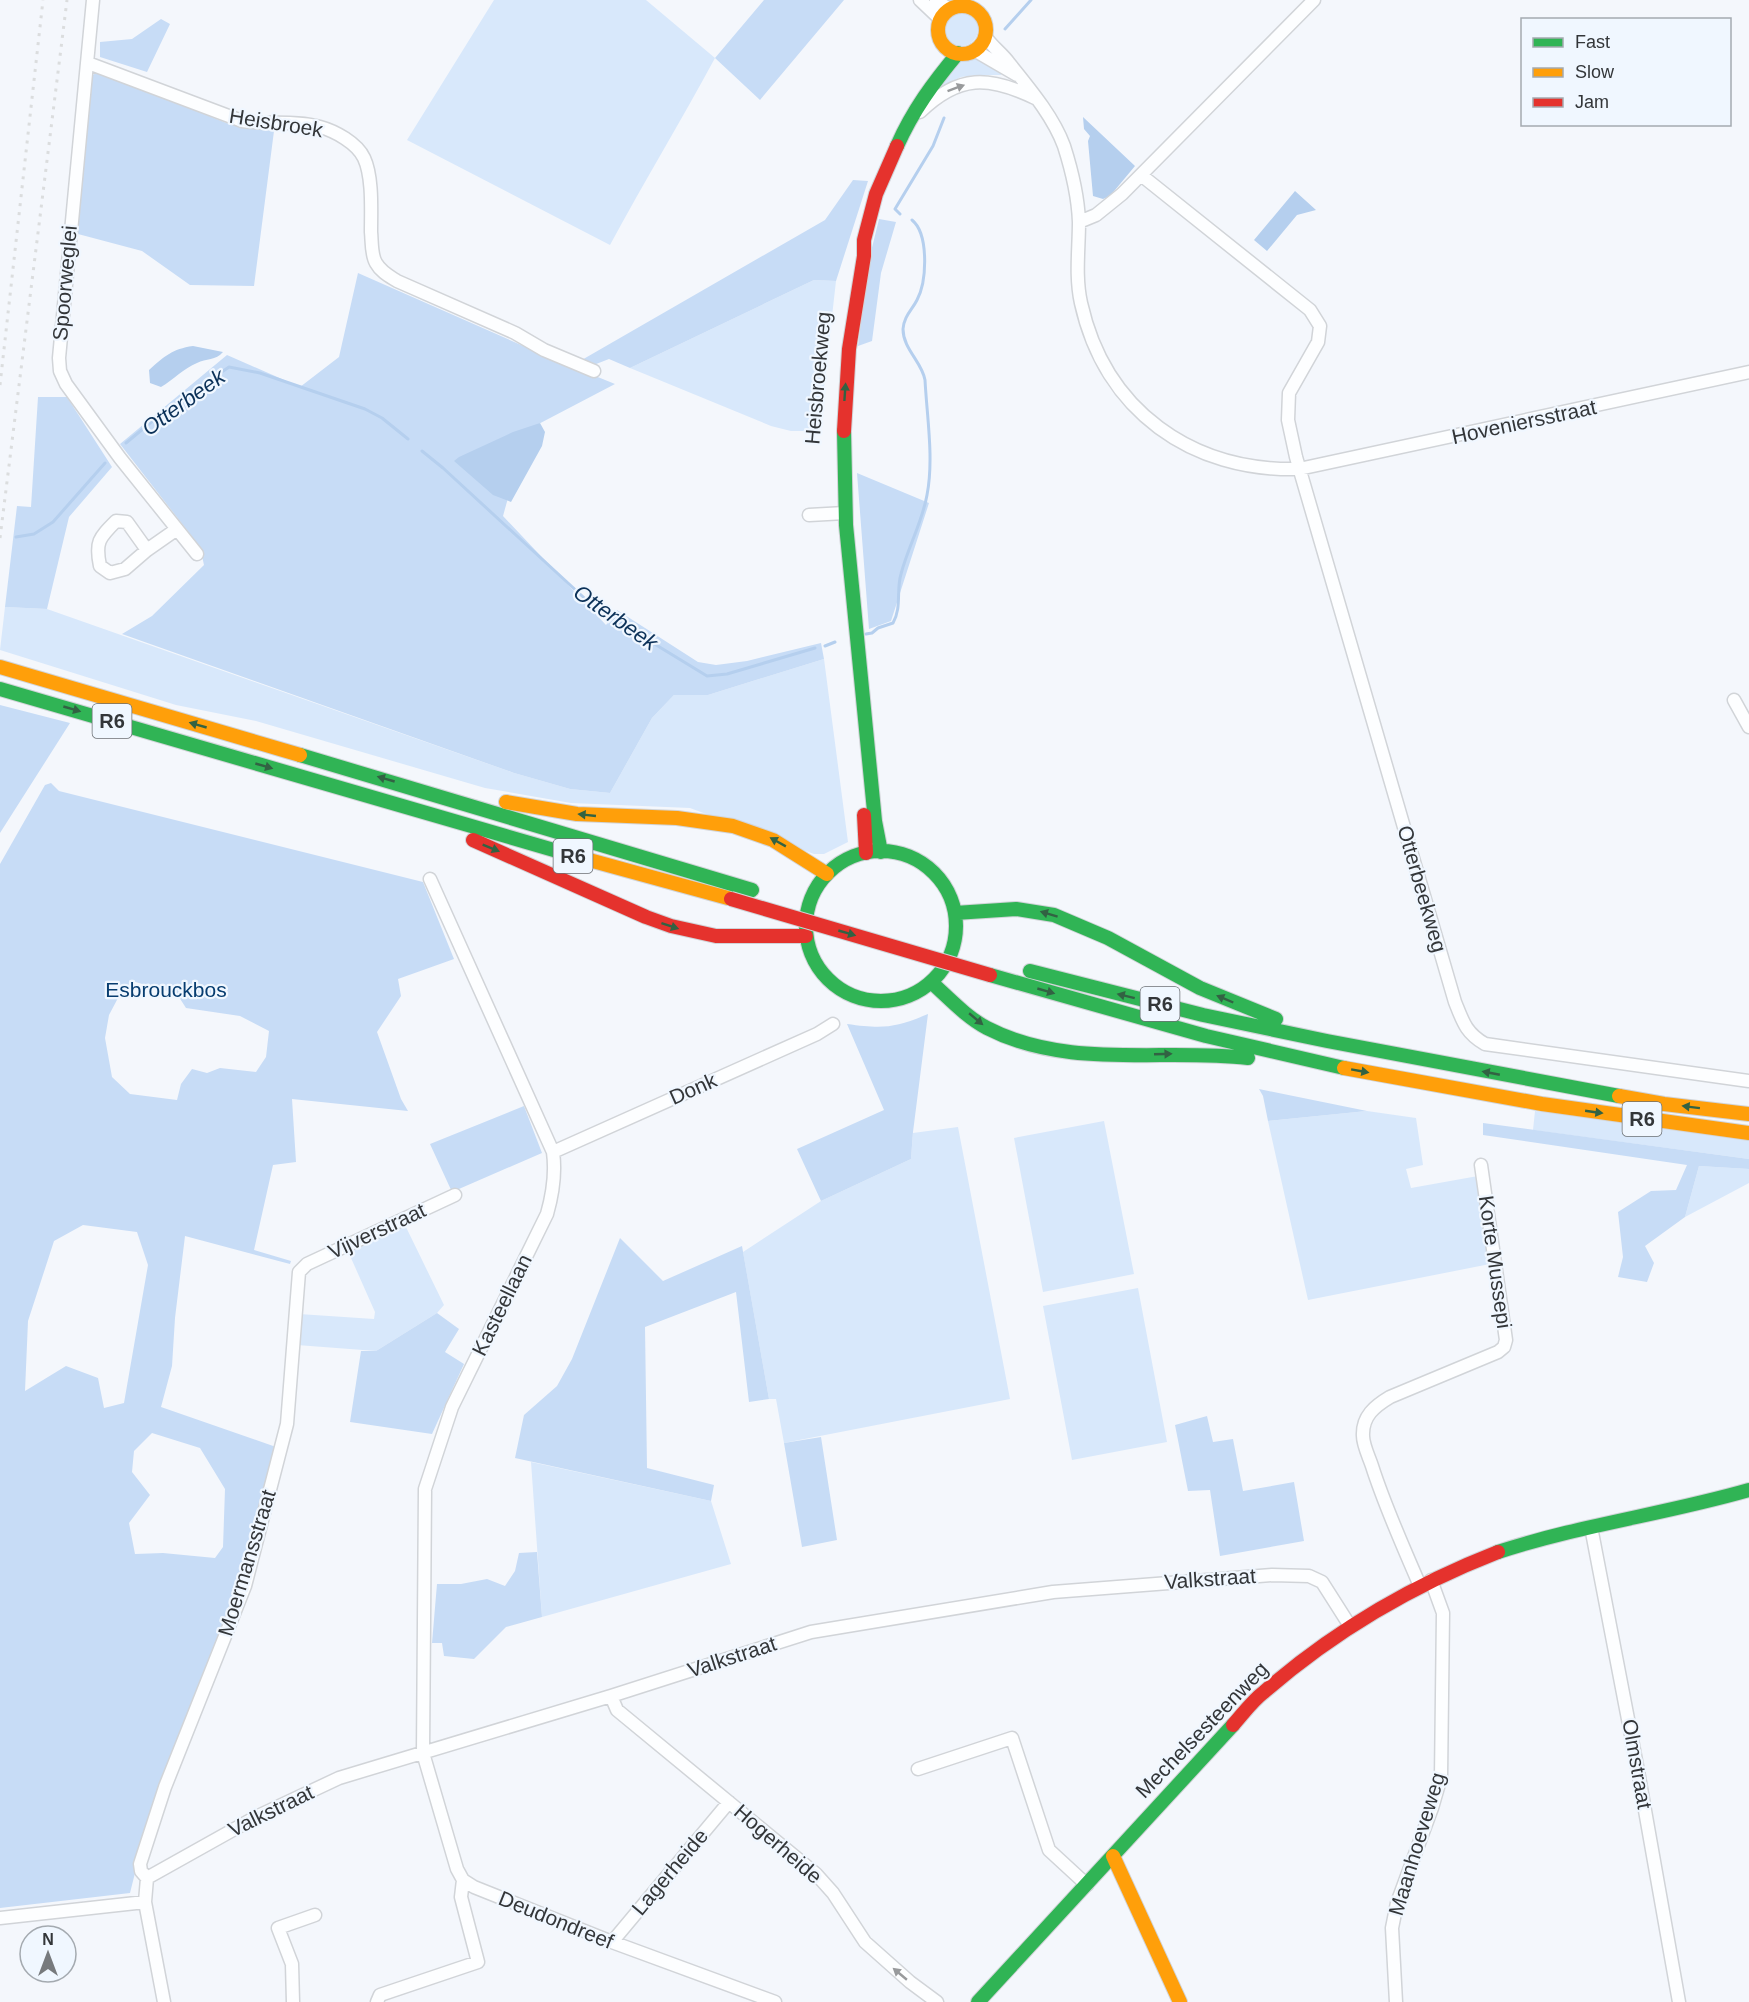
<svg xmlns="http://www.w3.org/2000/svg" width="1749" height="2002" font-family="Helvetica,sans-serif">
	<rect width="100%" height="100%" fill="#f4f7fc"/>
	<path fill="#d8e8fb" d="M494,0H646L715,58C681,121 644,182 610,245L407,140Z
		M944 29a17 17 0 1 1 34 0a17 17 0 1 1-34 0Z
		M977,59L1001,72V75H977L961,77L936,91L962,60Z
		M814,280L836,281L819,431H791L771,426L630,368Z
		M5,607L47,609L514,773L570,789L610,793L652,718L674,695H708L824,659L848,842L824,854H814L690,808L571,803L485,788L256,721L176,705L0,650Z
		M1367,1111L1416,1118L1423,1165L1406,1169L1411,1188L1478,1176L1490,1264L1308,1300L1268,1121Z
		M1535,1111L1749,1141V1159L1533,1130Z
		M1104,1121L1134,1274L1043,1292L1014,1138Z
		M958,1127L1010,1399L784,1443L776,1399H769L743,1252L821,1201L911,1159L913,1133Z
		M1699,1166L1749,1169V1183L1685,1217Z
		M404,1223L444,1305L437,1313L376,1351L297,1345L299,1314L374,1319L375,1312L347,1249Z
		M1138,1288L1167,1442L1072,1460L1043,1306Z
		M531,1462L711,1501L731,1564L542,1617Z"/>
	<path fill="#c7dcf6" fill-rule="evenodd" d="M764,0H844L760,100L715,58Z
		M161,19L170,24L147,72L100,57V42L132,39Z
		M98,72L229,124L274,131L254,286L190,285L142,251L78,234L89,77Z
		M853,180L868,181L836,281L814,280L630,368L609,359L591,366L580,361L825,220Z
		M879,219L896,222L881,273L872,341L858,346L868,264Z
		M358,273L546,356L615,384L470,460L508,498L503,516L606,625L617,610L698,662L716,665L747,661L821,643L824,659L708,695H674L652,718L610,793L570,789L514,773L122,634L152,616L204,565L200,547L120,444L227,355L300,387L339,357Z
		M38,397H67L112,467L69,517L47,609L5,607L17,506L31,507Z
		M857,473L929,503L891,621L869,629Z
		M0,705L70,723L0,833Z
		M51,783L59,791L423,882L454,959L398,979L401,996L377,1032L401,1099L408,1111L292,1099L296,1162L273,1165L254,1250L291,1261L290,1264L185,1236L175,1318L172,1366L161,1407L276,1447L239,1585L136,1869L130,1893L0,1908V864L45,785ZM132,981L177,994L186,1008L240,1016L269,1031L266,1057L256,1072L220,1068L207,1073L192,1069L181,1084L177,1100L130,1094L112,1077L105,1038L109,1015L118,998ZM83,1225L137,1232L148,1265L124,1403L104,1408L98,1378L66,1366L25,1391L28,1321L54,1241ZM152,1433L200,1448L225,1489L223,1547L215,1558L163,1553L135,1554L129,1523L150,1495L132,1472L134,1451Z
		M928,1014L913,1132L911,1159L821,1201L797,1149L884,1110L847,1024C883,1029 895,1028 928,1014Z
		M1259,1089L1367,1111L1268,1121L1263,1096Z
		M524,1106L542,1153L452,1192L430,1144Z
		M1483,1123L1749,1159V1169L1699,1166L1685,1217L1645,1246L1654,1263L1647,1282L1618,1277L1623,1257L1618,1212L1651,1191L1676,1190L1687,1165L1483,1135Z
		M620,1238L663,1281L742,1246L769,1399L749,1402L736,1292L645,1327L647,1468L714,1485L711,1501L515,1458L524,1415L557,1386L572,1359Z
		M437,1313L459,1329L445,1352L464,1364L432,1434L350,1422L361,1351H376Z
		M1207,1416L1213,1442L1233,1439L1243,1491L1294,1482L1304,1541L1220,1556L1210,1490L1188,1491L1175,1425Z
		M821,1437L837,1540L802,1547L784,1443Z
		M537,1552L542,1617L506,1627L474,1659L444,1656L442,1643H432L437,1584H461L487,1579L505,1586L515,1571L519,1553Z"/>
	<path fill="#b5cfee" d="M1083,117L1135,166L1110,196L1103,199L1093,196L1088,141L1090,136L1084,129Z
		M1295,191L1316,210L1297,215L1267,251L1254,240Z
		M193,346L223,352C216,361 206,358 197,363C184,368 173,380 161,387L150,383L149,370C165,356 172,349 193,346Z
		M540,423L545,432L542,446L511,502L493,495L454,461L459,457L513,432Z"/>
	<g fill="none" stroke-linecap="round" stroke-linejoin="round">
		<path stroke="#b5cfee" stroke-width="3" d="M1005,29L1031,0
			M900,214L895,209L933,146L944,118
			M126,443L162,413L229,367L260,373L365,409L382,418L408,439
			M422,451L443,468L594,607L707,676L727,674L815,648
			M16,537L34,534L53,522L105,463
			M866,634L872,633L878,628L893,623C902,607 896,591 901,574C908,547 922,523 927,495C934,459 927,418 925,380C922,362 903,349 903,329C904,316 912,310 917,300C927,281 929,234 912,220
			M825,646L835,642"/>
		<defs>
			<path id="street" d="M93,0L59,358L60,371L66,384L120,458L197,554
				M920,0L940,19
				M936,0L949,9
				M985,36C992,47 1002,53 1009,63C1029,88 1053,116 1064,146C1072,171 1078,195 1079,222C1079,249 1075,276 1081,303C1105,411 1192,472 1299,469L1749,372
				M974,50L1017,75
				M88,63L242,121C268,125 295,120 320,127C335,131 357,143 364,158C373,177 371,211 371,232C372,241 371,255 376,263C381,272 389,276 397,281L515,333L544,350L594,371
				M920,112C959,74 989,76 1035,98
				M1141,175L1310,310L1320,326L1318,342L1289,393L1288,420L1296,457L1455,1002C1463,1022 1466,1033 1485,1044L1749,1081
				M1079,222L1096,215L1122,194L1314,0
				M809,515L845,513
				M147,550L127,522L116,521C99,538 95,542 100,566L110,573L125,569L147,550L177,529
				M1734,700L1749,727
				M430,879L553,1152C556,1174 553,1193 547,1214L452,1407L425,1489L423,1753L457,1869L463,1880L474,1887L612,1942L775,2002
				M553,1152L817,1034L833,1024
				M1591,1527L1638,1771L1679,2002
				M1420,1586C1403,1546 1385,1507 1372,1466C1369,1457 1363,1445 1363,1436C1362,1416 1375,1406 1390,1397L1498,1352L1504,1347L1506,1340L1481,1165
				M611,1696L617,1710L816,1874L833,1893L865,1942L910,1982L937,2002
				M918,1769L1012,1738L1049,1850L1087,1885
				M147,1878L141,1871L140,1864L165,1787L245,1586L287,1424L299,1272L307,1264L455,1195
				M0,1918L145,1902
				M612,1942L729,1802
				M164,2002L145,1902L147,1878L256,1817L339,1778L611,1696L811,1632L1053,1592L1272,1575L1309,1576L1322,1582L1350,1626
				M293,2002L292,1964L278,1928L315,1915
				M377,2002L380,1995L478,1962L461,1897L463,1880
				M1396,2002L1392,1928L1397,1903L1432,1808L1441,1777L1443,1613L1431,1580"/>
			<path id="fast" d="M897,146C913,110 933,83 958,53
				M844,431L846,525L875,821L881,852
				M0,689L571,855
				M300,755L752,890
				M806 926a75 75 0 1 1 150 0a75 75 0 1 1-150 0Z
				M955,913L1016,909L1054,915L1108,938L1200,988L1276,1019
				M1030,971L1203,1015L1327,1041L1619,1096
				M990,975L1206,1036L1344,1068
				M931,982C949,998 966,1017 987,1028C1068,1070 1162,1048 1248,1058
				M1498,1552C1580,1525 1666,1514 1749,1490
				M978,2002L1233,1725"/>
			<path id="slow" d="M938 30a24 24 0 1 1 48 0a24 24 0 1 1-48 0Z
				M0,667L300,755
				M506,802L577,814L677,818L733,826L773,840L827,874
				M571,855L728,898
				M1344,1068L1542,1104L1749,1133
				M1619,1096L1664,1104L1749,1114
				M1113,1856L1180,2002"/>
			<path id="jam" d="M844,431L849,349L864,256V240L876,194L897,146
				M864,815L866,853
				M473,840L646,917L671,926L716,936H806
				M1233,1725C1243,1714 1252,1701 1264,1692C1333,1632 1413,1585 1498,1552"/>
		</defs>
		<use href="#street" stroke="#d1d4d8" stroke-width="15"/>
		<use href="#fast" stroke="#d1d4d8" stroke-width="16"/>
		<use href="#slow" stroke="#d1d4d8" stroke-width="16"/>
		<use href="#jam" stroke="#d1d4d8" stroke-width="16"/>
		<use href="#street" stroke="#fdfeff" stroke-width="12"/>
		<use href="#fast" stroke="#30b455" stroke-width="14"/>
		<use href="#slow" stroke="#ff9f0a" stroke-width="14"/>
		<use href="#jam" stroke="#e5322d" stroke-width="14"/>
		<path stroke="#dbddde" stroke-width="3" stroke-dasharray="3 6" stroke-linecap="butt" d="M0,385L43,0
			M0,538L67,0"/>
		<defs>
			<path id="jam-bridge" d="M731,899L990,975"/>
		</defs>
		<use href="#jam-bridge" stroke="#d1d4d8" stroke-width="16" stroke-linecap="butt"/>
		<use href="#jam-bridge" stroke="#e5322d" stroke-width="14"/>
	</g>
	<defs><path id="oneway-solid" d="M-6-.8H1V-3.2L6.5 0L1 3.2V.8H-6Z" transform="scale(1.5)"/></defs>
	<g fill="#989a9c">
		<use href="#oneway-solid" transform="translate(956 88) rotate(-20)"/>
		<use href="#oneway-solid" transform="translate(900 1974) rotate(-140)"/>
	</g>
	<g fill="#326243">
		<use href="#oneway-solid" transform="translate(845 392) rotate(-86)"/>
		<use href="#oneway-solid" transform="translate(72 709) rotate(16)"/>
		<use href="#oneway-solid" transform="translate(198 725) rotate(-164)"/>
		<use href="#oneway-solid" transform="translate(264 766) rotate(16)"/>
		<use href="#oneway-solid" transform="translate(386 779) rotate(-164)"/>
		<use href="#oneway-solid" transform="translate(587 815) rotate(-174)"/>
		<use href="#oneway-solid" transform="translate(778 842) rotate(-151)"/>
		<use href="#oneway-solid" transform="translate(491 848) rotate(22)"/>
		<use href="#oneway-solid" transform="translate(1049 914) rotate(-163)"/>
		<use href="#oneway-solid" transform="translate(670 926) rotate(18)"/>
		<use href="#oneway-solid" transform="translate(847 933) rotate(16)"/>
		<use href="#oneway-solid" transform="translate(1046 991) rotate(16)"/>
		<use href="#oneway-solid" transform="translate(1126 996) rotate(-166)"/>
		<use href="#oneway-solid" transform="translate(1225 999) rotate(-157)"/>
		<use href="#oneway-solid" transform="translate(976 1019) rotate(40)"/>
		<use href="#oneway-solid" transform="translate(1163 1054) rotate(-2)"/>
		<use href="#oneway-solid" transform="translate(1360 1071) rotate(10)"/>
		<use href="#oneway-solid" transform="translate(1491 1073) rotate(-169)"/>
		<use href="#oneway-solid" transform="translate(1691 1107) rotate(-173)"/>
		<use href="#oneway-solid" transform="translate(1594 1112) rotate(8)"/>
	</g>
	<g text-anchor="middle" stroke-width="4.5" stroke-linejoin="round" paint-order="stroke">
		<g fill="#f0f7ff" stroke="#6c7074" stroke-width="1.5">
			<rect x="92.5" y="704" width="39" height="34" rx="4.5"/>
			<rect x="553.5" y="839" width="39" height="34" rx="4.5"/>
			<rect x="1140.5" y="987" width="39" height="34" rx="4.5"/>
			<rect x="1622.5" y="1102" width="39" height="34" rx="4.5"/>
		</g>
		<g font-size="20" font-weight="bold" fill="#333639">
			<text x="112" y="728">R6</text>
			<text x="573" y="863">R6</text>
			<text x="1160" y="1011">R6</text>
			<text x="1642" y="1126">R6</text>
		</g>
		<g font-size="21" fill="#333639" stroke="#f0f7ff">
			<text transform="translate(276 123) rotate(9)" y="7">Heisbroek</text>
			<text transform="translate(65 283) rotate(-85)" y="7">Spoorweglei</text>
			<text transform="translate(818 378) rotate(-85)" y="7">Heisbroekweg</text>
			<text transform="translate(1524 422) rotate(-12)" y="7">Hoveniersstraat</text>
			<text transform="translate(1422 889) rotate(74)" y="7">Otterbeekweg</text>
			<text transform="translate(693 1089) rotate(-24)" y="7">Donk</text>
			<text transform="translate(377 1231) rotate(-25)" y="7">Vijverstraat</text>
			<text transform="translate(1495 1262) rotate(82)" y="7">Korte Mussepi</text>
			<text transform="translate(502 1305) rotate(-64)" y="7">Kasteellaan</text>
			<text transform="translate(247 1563) rotate(-73)" y="7">Moermansstraat</text>
			<text transform="translate(1210 1579) rotate(-4)" y="7">Valkstraat</text>
			<text transform="translate(732 1657) rotate(-18)" y="7">Valkstraat</text>
			<text transform="translate(1202 1730) rotate(-46)" y="7">Mechelsesteenweg</text>
			<text transform="translate(1637 1764) rotate(80)" y="7">Olmstraat</text>
			<text transform="translate(271 1811) rotate(-26)" y="7">Valkstraat</text>
			<text transform="translate(778 1844) rotate(41)" y="7">Hogerheide</text>
			<text transform="translate(1417 1844) rotate(-73)" y="7">Maanhoeveweg</text>
			<text transform="translate(670 1872) rotate(-50)" y="7">Lagerheide</text>
			<text transform="translate(556 1920) rotate(22)" y="7">Deudondreef</text>
		</g>
		<g font-size="21" fill="#073d70" stroke="#f0f7ff">
			<text x="166" y="997">Esbrouckbos</text>
		</g>
		<g font-size="22" font-style="italic" fill="#0b3158" stroke="#f0f7ff">
			<text transform="translate(183 402) rotate(-36)" y="8">Otterbeek</text>
			<text transform="translate(616 617) rotate(35)" y="8">Otterbeek</text>
		</g>
	</g>
	<rect x="1521" y="18" width="210" height="108" fill="#f0f7ff" stroke="#a4aab0" stroke-width="1.5"/>
	<rect x="1533" y="38" width="30" height="9" fill="#30b455" stroke="#a4aab0" stroke-width="1.5"/>
	<text x="1575" y="48" font-size="18" fill="#333639">Fast</text>
	<rect x="1533" y="68" width="30" height="9" fill="#ff9f0a" stroke="#a4aab0" stroke-width="1.5"/>
	<text x="1575" y="78" font-size="18" fill="#333639">Slow</text>
	<rect x="1533" y="98" width="30" height="9" fill="#e5322d" stroke="#a4aab0" stroke-width="1.5"/>
	<text x="1575" y="108" font-size="18" fill="#333639">Jam</text>
	<g transform="translate(48 1954)"><circle r="28" fill="#f0f7ff" stroke="#a4aab0" stroke-width="1.5"/>
	<path d="M0-4.5L10 22L0 15L-10 22Z" fill="#777a7d"/>
	<text y="-9" font-size="16" font-weight="bold" text-anchor="middle" fill="#333639">N</text>
	</g>
</svg>
